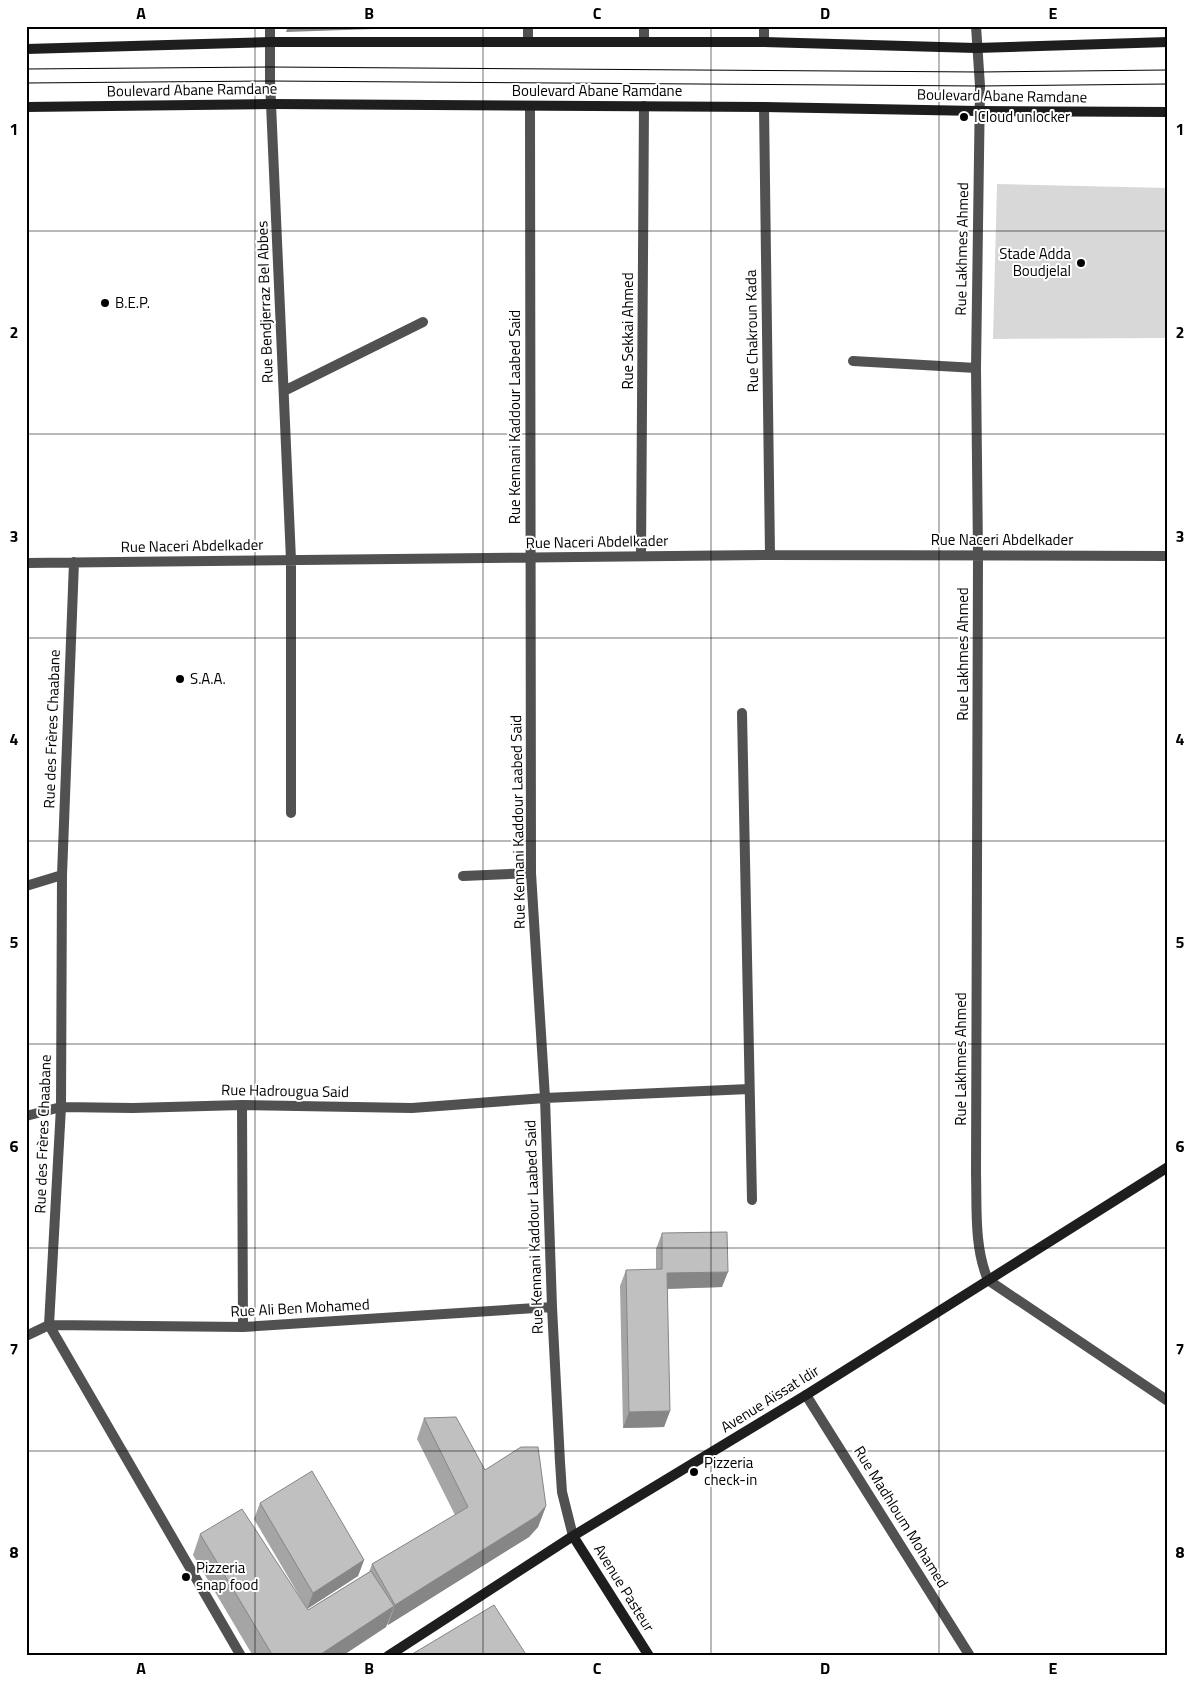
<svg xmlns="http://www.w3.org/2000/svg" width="1194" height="1682" font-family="'Titillium Web',sans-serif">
	<rect width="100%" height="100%" fill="#fff"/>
	<path fill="#d8d8d8" d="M997,184L1168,188V338L993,339Z"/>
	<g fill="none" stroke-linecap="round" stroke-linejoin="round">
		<path stroke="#515151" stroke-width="10" d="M270,26V81L291,560V813
			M644,26V42
			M976,26L980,86L976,368L978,555L976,1173C977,1208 974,1247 988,1280L1168,1401
			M528,42V26
			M764,42V26
			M530,106L531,873L545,1098L552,1307L560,1462L562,1492L573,1536
			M764,107L770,555
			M853,361L976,368
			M284,391L423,322
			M641,556L644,106
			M74,562L62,875L61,1107L49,1325L241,1656
			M26,563L770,555L1168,556
			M742,713L752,1200
			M463,876L531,873
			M26,886L62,875
			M242,1105L243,1327
			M26,1116L61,1107L133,1108L242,1105L412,1108L545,1098L749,1089
			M26,1336L49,1325L243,1327L552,1307
			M806,1395L970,1656"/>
		<path stroke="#1e1e1e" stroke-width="10" d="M26,49L270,42H764L976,48L1168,42
			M26,107L272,104L764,107L978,111L1168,112
			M573,1536L649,1656
			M388,1656L573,1536L806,1395L1168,1167"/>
		<path stroke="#000" stroke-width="1" d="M26,69L270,67L979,72L1168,70
			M26,83L270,81L980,86L1168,84"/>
	</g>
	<path fill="#a5a5a5" d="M662,1233L722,1287L667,1289L670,1411L664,1427L623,1428L620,1286L626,1270H656V1249Z
		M424,1418L485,1470L546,1506L538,1527L529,1537L388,1625L387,1624L386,1627L342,1656H253L193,1555L200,1534L308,1610L369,1572L372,1564L455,1515L417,1439Z
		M260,1503L364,1560L358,1576L307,1609L254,1519Z"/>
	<path fill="#868686" d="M288,26H376L374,29L286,32Z
		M728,1272L722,1287L661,1289L667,1273Z
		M670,1411L664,1427L623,1428L629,1412Z
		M546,1506L538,1527L529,1537L388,1625L395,1605Z
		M364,1560L358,1576L307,1609L313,1593Z
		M394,1606L386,1627L342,1656H318Z"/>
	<path fill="#c0c0c0" stroke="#868686" d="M727,1232L728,1272L667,1273L670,1411L629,1412L626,1270L662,1269V1233Z
		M456,1417L485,1470L521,1447H538L546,1506L537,1516L395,1605L372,1564L468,1507L424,1418Z
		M312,1471L364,1560L313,1593L260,1503Z
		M242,1509L308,1610L371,1571L394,1606L318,1656H273L200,1534Z
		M494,1605L527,1656H409Z"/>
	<path fill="none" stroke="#000" stroke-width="1" stroke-opacity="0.55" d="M255,26V1656M483,26V1656M711,26V1656M939,26V1656M26,231H1168M26,434H1168M26,638H1168M26,841H1168M26,1044H1168M26,1248H1168M26,1451H1168"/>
	<g fill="#000" stroke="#fff" stroke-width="2">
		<circle cx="964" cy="117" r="5"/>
		<circle cx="1081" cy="263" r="5"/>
		<circle cx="105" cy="303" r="5"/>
		<circle cx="180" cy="679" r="5"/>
		<circle cx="694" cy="1472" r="5"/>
		<circle cx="186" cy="1577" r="5"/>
	</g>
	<g text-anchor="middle" stroke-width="4" stroke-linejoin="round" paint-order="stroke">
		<g font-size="15" fill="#000" stroke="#fff">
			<text transform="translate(192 90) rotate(-1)" y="5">Boulevard Abane Ramdane</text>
			<text x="597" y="96">Boulevard Abane Ramdane</text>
			<text transform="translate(1002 96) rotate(1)" y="5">Boulevard Abane Ramdane</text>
			<text transform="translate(962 249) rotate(-89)" y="5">Rue Lakhmes Ahmed</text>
			<text transform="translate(265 302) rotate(-92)" y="5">Rue Bendjerraz Bel Abbes</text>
			<text transform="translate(628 331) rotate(-90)" y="5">Rue Sekkai Ahmed</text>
			<text transform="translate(752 331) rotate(-91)" y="5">Rue Chakroun Kada</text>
			<text transform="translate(515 417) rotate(-90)" y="5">Rue Kennani Kaddour Laabed Said</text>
			<text x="1002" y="545">Rue Naceri Abdelkader</text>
			<text transform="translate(597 542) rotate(-1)" y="5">Rue Naceri Abdelkader</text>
			<text transform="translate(192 546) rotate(-1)" y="5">Rue Naceri Abdelkader</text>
			<text transform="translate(963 654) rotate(-90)" y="5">Rue Lakhmes Ahmed</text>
			<text transform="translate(52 729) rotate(-88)" y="5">Rue des Frères Chaabane</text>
			<text transform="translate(518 822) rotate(-91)" y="5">Rue Kennani Kaddour Laabed Said</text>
			<text transform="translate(961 1059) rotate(-90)" y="5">Rue Lakhmes Ahmed</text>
			<text transform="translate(285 1091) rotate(1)" y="5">Rue Hadrougua Said</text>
			<text transform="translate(43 1134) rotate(-88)" y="5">Rue des Frères Chaabane</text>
			<text transform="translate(534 1227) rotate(-92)" y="5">Rue Kennani Kaddour Laabed Said</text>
			<text transform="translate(300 1308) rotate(-3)" y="5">Rue Ali Ben Mohamed</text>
			<text transform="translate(770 1399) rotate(-32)" y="5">Avenue Aïssat Idir</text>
			<text transform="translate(901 1517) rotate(58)" y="5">Rue Madhloum Mohamed</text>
			<text transform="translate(624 1588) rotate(58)" y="5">Avenue Pasteur</text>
		</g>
		<g font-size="15" fill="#000" stroke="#fff" text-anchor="start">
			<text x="974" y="122">ICloud unlocker</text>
			<text x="1071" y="259" text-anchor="end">Stade Adda<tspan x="1071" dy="17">Boudjelal</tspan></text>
			<text x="115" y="308">B.E.P.</text>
			<text x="190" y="684">S.A.A.</text>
			<text x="704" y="1468">Pizzeria<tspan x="704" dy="17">check-in</tspan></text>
			<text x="196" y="1573">Pizzeria<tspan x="196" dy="17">snap food</tspan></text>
		</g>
	</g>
	<rect width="1194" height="1682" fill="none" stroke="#ffffff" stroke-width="55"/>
	<rect x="28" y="28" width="1138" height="1626" fill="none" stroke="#000" stroke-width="2"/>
	<g font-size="16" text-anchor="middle" font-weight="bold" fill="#000">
		<text x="141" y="19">A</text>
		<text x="369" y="19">B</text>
		<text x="597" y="19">C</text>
		<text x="825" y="19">D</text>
		<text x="1053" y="19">E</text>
		<text x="14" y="135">1</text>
		<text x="1180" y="135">1</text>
		<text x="14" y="338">2</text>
		<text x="1180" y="338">2</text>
		<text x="14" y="542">3</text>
		<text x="1180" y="542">3</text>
		<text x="14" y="745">4</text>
		<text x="1180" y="745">4</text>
		<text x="14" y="948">5</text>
		<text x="1180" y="948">5</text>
		<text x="14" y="1152">6</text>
		<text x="1180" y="1152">6</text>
		<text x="14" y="1355">7</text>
		<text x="1180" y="1355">7</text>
		<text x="14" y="1558">8</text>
		<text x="1180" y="1558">8</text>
		<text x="141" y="1674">A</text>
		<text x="369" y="1674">B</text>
		<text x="597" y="1674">C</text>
		<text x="825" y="1674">D</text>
		<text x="1053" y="1674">E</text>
	</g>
</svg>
